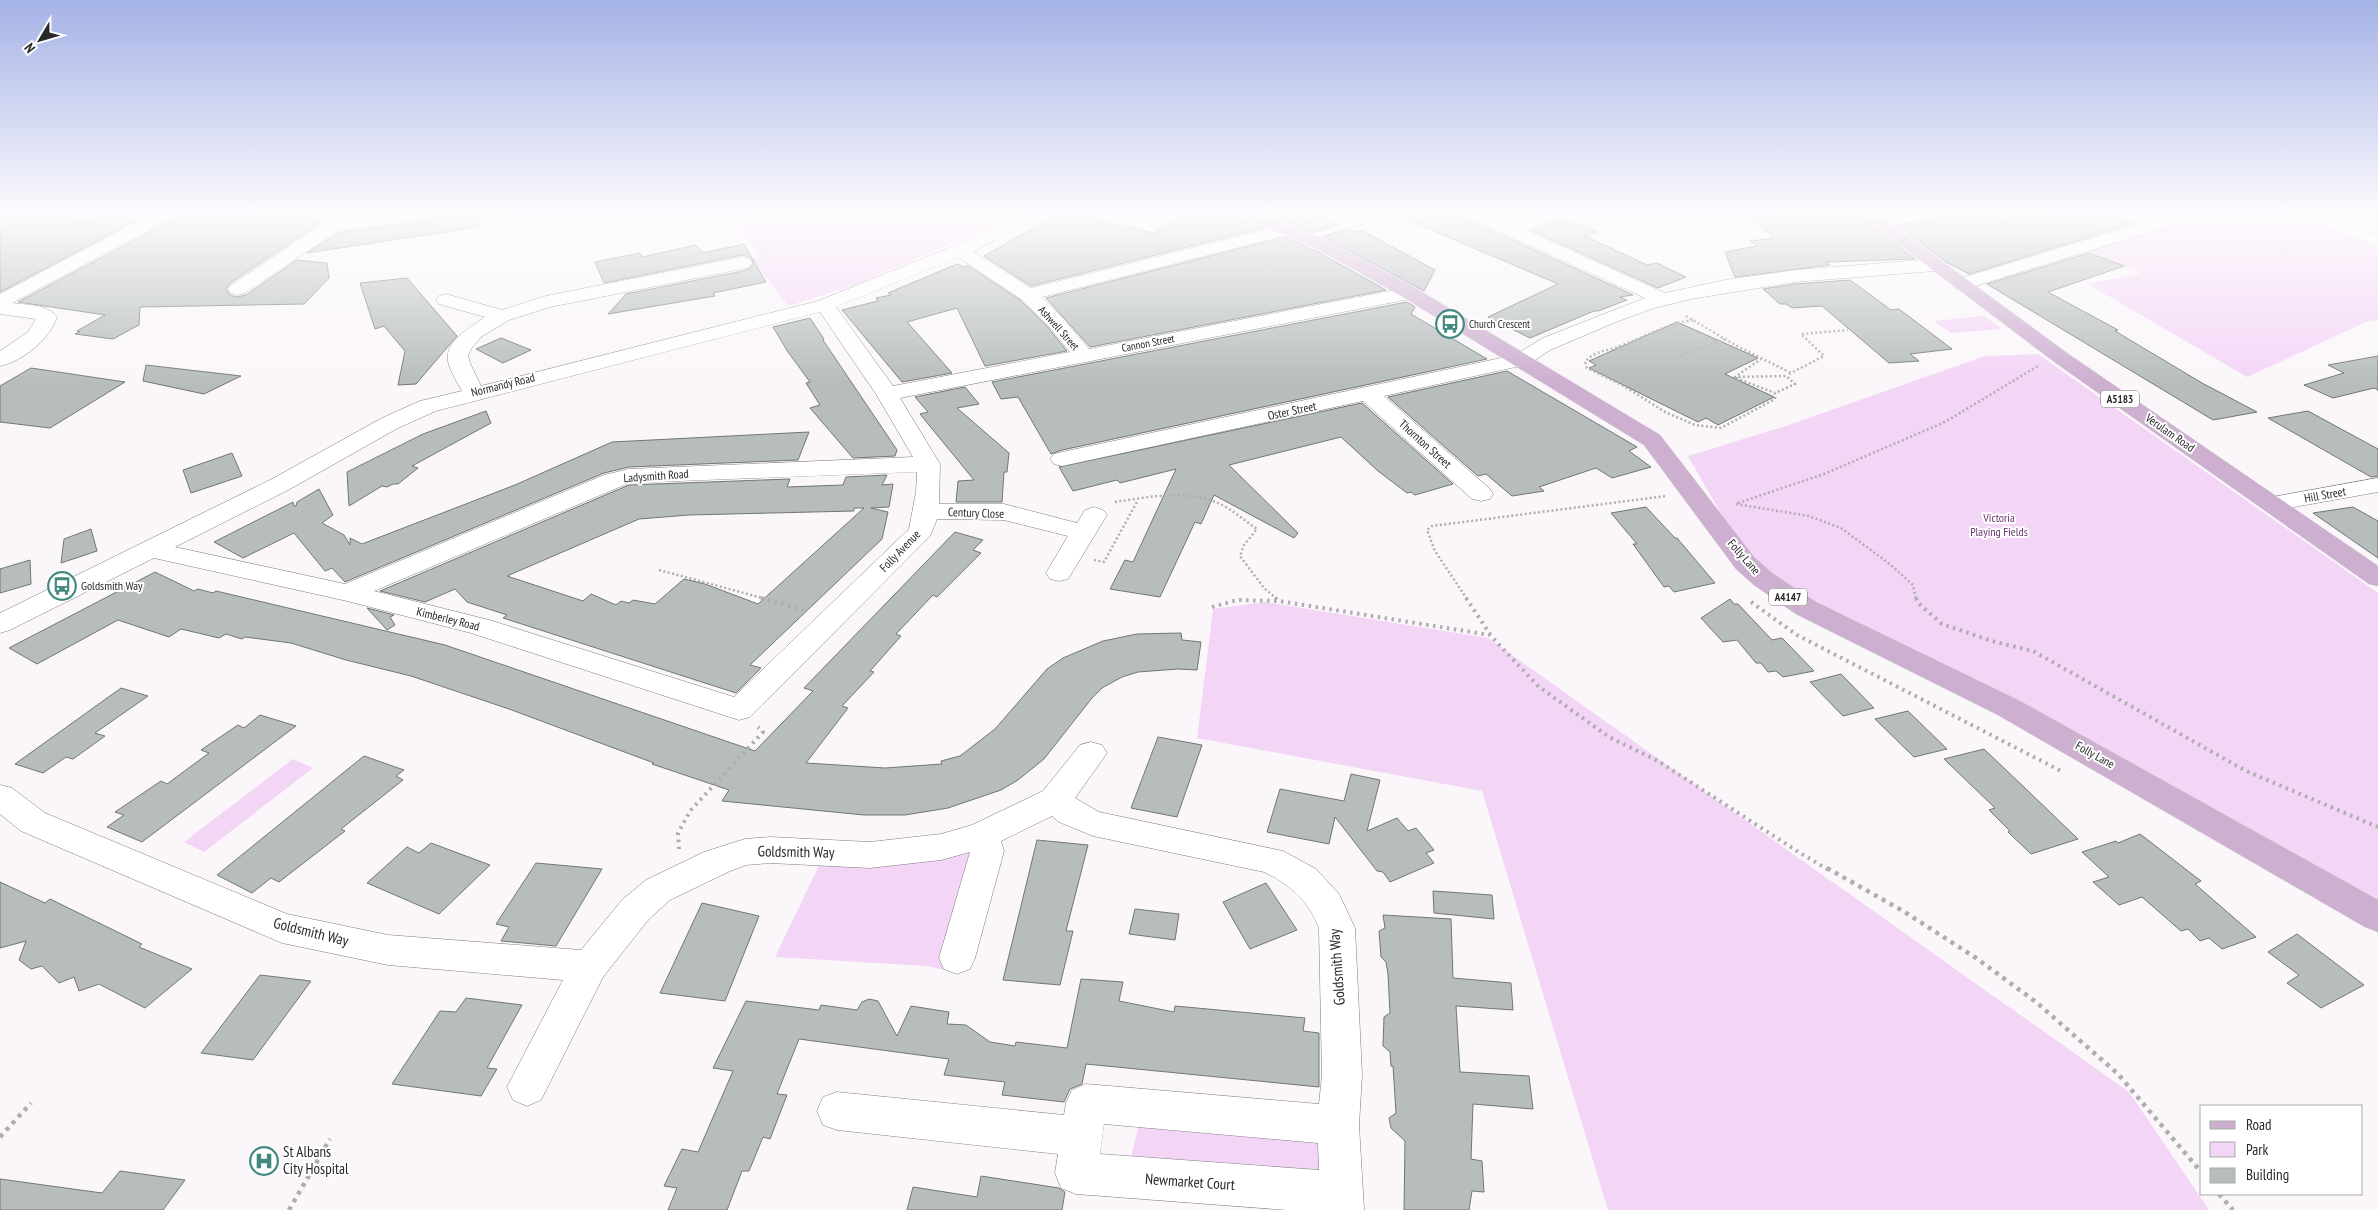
<svg xmlns="http://www.w3.org/2000/svg" width="2378" height="1210" font-family="'PT Sans Narrow',sans-serif">
	<rect width="100%" height="100%" fill="#faf6fa"/>
	<path fill="#f3d5f6" d="M780,214H978L1006,226L981,230L858,284L788,306L752,259L760,257L735,221Z
		M2212,214H2293L2378,249V320L2366,322L2247,377L2088,284L2142,273L2085,251Z
		M1984,316L2002,329L1951,333L1934,321Z
		M2038,354L2378,593V914L1787,593L1749,562L1688,456L1786,426L1985,356Z
		M1265,602L1488,638L2129,1092L2209,1210H1608L1482,791L1197,738L1213,609Z
		M293,759L313,768L204,852L184,842Z
		M977,841L982,853L945,970L927,966L775,957L824,855Z
		M1141,1116L1331,1133L1333,1185L1130,1162Z"/>
	<path fill="#b6bdbc" stroke="#717776" fill-rule="evenodd" d="M112,214H148L0,292V216L90,219Z
		M175,214H334L230,283L226,289L230,295L237,297L246,295L297,260L327,263L329,278L304,304L140,307L139,325L113,339L75,334L80,332L77,331L105,315L18,302L172,220Z
		M432,214H477L478,227L307,253L338,233L428,220Z
		M1057,214H1077L1153,233L1183,214H1225L1264,228L1031,286L984,256Z
		M1288,214H1295L1307,220L1321,216L1337,224L1312,232L1279,217Z
		M1394,214H1466L1469,220L1633,295L1620,297L1627,300L1598,311H1594L1530,338L1488,317L1558,284Z
		M1496,214H1530L1510,221Z
		M1747,214H1857L1915,259L1826,262L1830,265L1735,277L1725,252L1757,246L1750,241L1774,238Z
		M1949,214H1987L2003,223L2011,219L2007,214H2109L2134,223L1969,274L1946,262L1898,226L1942,219Z
		M1564,218L1597,232L1585,236L1647,265L1657,263L1686,277L1658,288L1530,230Z
		M1349,230L1354,232L1361,230L1435,270L1424,291L1324,237Z
		M1285,237L1318,252L1386,290L1090,347L1046,298Z
		M744,244L766,282L713,293L715,296L608,314L626,294L743,271L751,268L753,262L750,257L742,255L604,283L595,262L640,253L642,257L696,245L703,253Z
		M2089,253L2124,266L2048,292L2118,330L2115,331L2202,383L2257,412L2213,420L1987,284Z
		M957,264L964,267L967,265L1020,300L1046,325L1067,351L985,366L957,308L907,322L952,373L902,382L842,310L878,301L876,298L891,295L888,293Z
		M407,278L457,336L416,384L398,385L405,351L384,326L375,329L360,283Z
		M1850,280L1891,310L1899,309L1952,349L1910,354L1919,361L1889,363L1822,306L1792,308L1786,304H1780L1763,289L1795,284Z
		M1407,302L1415,307L1411,314L1487,359L1062,450L1051,454L1018,397L1001,399L992,382Z
		M810,318L824,339L823,340L897,450L895,456L853,458L810,408L820,405L806,383L810,382L788,352L773,327Z
		M1677,322L1758,358L1725,374L1774,397L1718,425L1706,418L1698,422L1589,368L1596,365L1589,361Z
		M501,338L531,350L503,363L476,349Z
		M2378,356V390L2374,388L2333,398L2304,385L2344,373L2328,365Z
		M146,365L241,376L204,394L143,381Z
		M31,368L125,382L50,428L0,422V386Z
		M1507,371L1637,447L1629,451L1651,467L1612,478L1596,468L1539,487L1544,491L1512,496L1486,474L1478,476L1388,397Z
		M965,387L979,404L957,408L1009,453L1007,472H1004L1002,502H956L958,481L974,480L920,414L928,412L915,397Z
		M1362,403L1453,484L1415,495L1411,492L1407,493L1378,471L1341,437L1229,465L1298,533L1294,538L1214,495L1201,524L1195,522L1160,597L1110,589L1125,560L1133,562L1176,469L1120,483L1117,480L1073,491L1059,467Z
		M486,411L491,423L412,466L418,468L398,484H393L387,487L382,486L349,506L347,472L423,434Z
		M2308,411L2378,449V476L2371,477L2268,418Z
		M809,432L798,460L629,467L604,473L345,582L332,568L325,571L294,533L243,558L214,542L293,502L294,506H296L297,502L319,489L333,515L322,523L344,535L350,545V538L362,544L515,485L612,442Z
		M232,453L242,476L191,493L183,470Z
		M887,475L882,485L893,484L889,507L871,508L888,512L882,539L750,665L761,668L736,693L503,618L507,615L467,602L455,589L425,602L380,591L629,485L790,479L787,487L843,485L846,477ZM854,508H864L758,604L705,584L684,579L655,604L633,600L629,603L621,601L616,605L591,594L583,601L507,576L639,519L689,515L854,511Z
		M1646,507L1675,538H1677L1715,583L1674,592L1669,586L1664,587L1633,544H1637L1611,513Z
		M2353,507L2378,521V558L2313,513Z
		M91,529L97,551L61,563L64,539Z
		M955,532L983,540L973,550L981,553L937,597L933,595L896,634L901,636L870,671L874,672L842,706L848,708L806,763L885,768L942,764L941,761L960,756L995,729L1047,669L1063,658L1103,641L1137,634L1181,633L1182,640L1201,642L1197,670L1178,669L1138,672L1122,677L1102,688L1092,698L1044,759L1018,780L1001,790L948,808L905,815H864L722,801L729,790L652,764L654,763L509,709L411,676L346,660L291,643L245,637L242,639L226,634L219,638L181,629L169,637L118,620L37,664L9,648L155,572L194,591L198,589L213,593L216,591L445,645L755,751L813,691L804,688Z
		M30,560L31,584L0,593V569Z
		M1730,599L1734,604H1738L1772,640L1782,638L1814,671L1783,677L1776,671L1768,672L1761,663H1756L1737,640L1723,642L1701,618Z
		M367,608L394,615L390,617L395,625L387,630Z
		M1841,674L1874,708L1843,716L1810,682Z
		M121,688L148,696L95,733L105,736L73,759L66,757L43,773L15,764Z
		M1908,711L1947,749L1914,757L1875,719Z
		M260,715L296,726L142,842L107,827L124,815L115,812L161,781L167,784L209,753L201,750L238,725L244,728Z
		M1158,737L1202,745L1177,817L1131,808Z
		M1984,749L2026,789L2078,839L2031,854L2008,832L2010,831L1989,810L1995,808L1944,759Z
		M364,756L404,770L396,776L403,780L341,829L345,831L279,882L271,878L252,893L217,875Z
		M1351,774L1380,780L1367,831L1397,818L1408,831L1416,828L1434,850L1426,853L1434,863L1390,882L1383,872L1377,871L1335,817L1329,844L1267,832L1280,789L1344,801Z
		M2140,834L2201,881L2195,884L2256,937L2222,949L2209,938L2200,941L2188,929L2181,931L2142,897L2119,905L2093,882L2109,877L2082,852L2116,841L2118,843Z
		M1037,840L1088,845L1066,931H1073L1060,985L1003,980Z
		M431,843L490,865L439,914L367,883L407,847L419,853Z
		M536,863L602,869L556,946L501,941L509,927L496,924Z
		M0,882L45,903L50,899L142,944L139,947L192,969L145,1008L99,984L79,991L74,977L59,983L42,966L31,969L19,960L26,941L0,948Z
		M1266,883L1297,930L1250,949L1223,902Z
		M1433,891L1492,895L1494,919L1434,913Z
		M702,903L759,916L725,1001L660,993Z
		M1135,909L1179,914L1175,940L1129,934Z
		M1383,915L1451,919L1453,978L1511,983L1513,1010L1456,1006L1460,1072L1529,1076L1533,1109L1473,1104L1471,1159L1482,1161L1484,1192L1472,1191L1469,1210H1404L1405,1141L1391,1128L1389,1118L1396,1113L1393,1066H1391L1390,1052L1383,1046L1384,1017L1390,1013L1388,974L1386,962L1381,957L1379,931L1385,928Z
		M2297,934L2364,985L2321,1008L2287,983L2299,975L2268,952Z
		M260,975L311,981L253,1060L201,1053Z
		M1081,979L1123,982L1119,1001L1174,1012L1175,1006L1305,1018L1303,1031L1319,1033V1087L1086,1064L1082,1084L1070,1089L1064,1102L1002,1095L1005,1082L944,1075L949,1059L799,1039L777,1094L787,1095L770,1139L763,1137L749,1171H742L727,1210H668L677,1188L664,1186L682,1149L698,1152L733,1071L713,1068L746,1001L819,1010L821,1005L857,1010L862,1002L869,999L878,1001L897,1036L911,1006L949,1012L947,1024L966,1025L990,1042L1015,1046L1016,1042L1067,1048Z
		M466,998L522,1005L487,1068L497,1069L481,1096L392,1084L440,1011L456,1012Z
		M120,1171L185,1180L163,1210H0V1179L102,1193Z
		M981,1176L1059,1188L1065,1192L1062,1210H907L913,1187L977,1197Z"/>
	<g fill="none" stroke-linecap="round" stroke-linejoin="round">
		<defs>
			<path id="service" d="M1922,214H1947L1942,217L1880,227L1875,224L1880,221Z
				M1989,214H2003L2009,218L2004,221Z
				M1359,219L1364,222L1363,224L1307,240L1302,237Z"/>
			<path id="minor" d="M152,214H173L171,218L12,303C26,305 48,304 57,317C49,340 23,361 0,366V351L28,332L36,319L0,314V294Z
				M338,214H358L356,218L382,214H430L428,218L422,219L337,231L245,293L238,295L231,293L228,289L231,285Z
				M1019,214H1041L1039,218L973,251L1031,288L1289,224L1295,225L1298,229L1295,233L1042,297L1061,316L1089,349L1410,287L1417,289L1420,293L1417,297L1410,299L900,398L940,464L939,504H1004L1077,523L1085,510L1094,507L1103,510L1107,515L1068,579L1059,581L1050,579L1046,573L1068,536L1004,520L937,519L930,536L750,717L739,720L471,633L347,601L154,558L10,630L0,633V613L272,479L382,418L420,401L462,391C457,382 450,371 448,361C444,342 472,326 485,317L439,304L436,300L439,296L446,294L502,310L546,296L742,257L749,259L751,263L749,267L742,269L550,307L509,320L481,337L471,349L468,356L470,363L481,386L818,301L954,246ZM958,257L1021,299L1047,324L1070,352L893,386L836,307ZM820,312L876,394L913,457L629,469L604,475L345,584L175,547L290,489L398,428L436,411ZM917,472L916,492L909,529L734,697L489,620L374,591L629,483Z
				M1468,214H1491L1510,223L1536,214H1561L1559,218L1525,230L1665,293L1725,280L1795,270L1935,259L1942,261L1944,265L1942,269L1935,271L1795,282L1691,299L1654,308L1616,322L1550,350L1529,364L1384,396L1490,489L1493,494L1490,499L1481,501L1472,499L1363,401L1062,466L1054,464L1050,459L1054,454L1062,452L1515,355L1543,338L1645,298L1470,218Z
				M2170,214H2197L2195,218L1969,288L1962,290L1955,288L1952,284L1955,280Z
				M2300,214H2324L2378,236V247L2302,218Z
				M2378,478V492L2272,511L2263,509L2260,504L2263,499L2272,497Z
				M1091,742L1102,745L1107,753L1075,798L1099,812L1283,851L1316,869L1339,894L1355,928L1362,1075L1359,1125L1364,1210H1287L1076,1194L1061,1188L1055,1173L1058,1154L837,1130L823,1125L817,1111L823,1097L837,1092L1064,1115L1066,1103L1072,1090L1086,1084L1319,1104L1322,1075L1319,928C1309,901 1290,884 1264,872L1093,836L1059,822L1052,816L1001,841L1004,851L975,958L970,969L957,974L944,969L939,958L970,852L941,860L870,868L770,863L746,865L728,872L670,900L649,919L603,977L541,1100L527,1106L513,1100L507,1087L563,980L388,965L282,943L21,831L0,814V785L12,788L45,813L287,914L388,935L581,950L623,899L646,880L704,852L745,839L770,837L870,842L941,834L972,825L1043,791L1080,745ZM1104,1124L1318,1143L1319,1170L1100,1154Z"/>
			<path id="primary" d="M1243,214H1266L1331,242L1417,289L1660,435L1754,557L1772,573L1816,602L2020,701L2378,900V932L2365,927L1998,715L1796,614L1754,585L1736,569L1644,445L1403,297L1319,250L1245,218Z
				M1859,214H1878L2067,353L2378,566V586L2369,584L2053,361Z"/>
		</defs>
		<use href="#service" stroke="#7f7b7f" stroke-width="2"/>
		<use href="#minor" stroke="#7f7b7f" stroke-width="1"/>
		<use href="#primary" stroke="#d4d4d4" stroke-width="1"/>
		<path stroke="#b0adb0" stroke-width="2.5" stroke-dasharray="2 2.5" stroke-linecap="butt" d="M1686,316L1735,345L1791,373
			M1693,320C1666,324 1644,337 1620,346C1607,351 1594,351 1585,362L1587,368L1624,386L1665,412L1695,425L1721,428L1775,399V393L1795,384L1786,376L1735,377L1761,359
			M1618,347L1625,351
			M1681,356L1724,339
			M1789,374L1824,356L1801,334L1848,330
			M1736,378L1775,393
			M1115,502C1150,497 1189,488 1222,505C1234,511 1245,521 1257,529L1244,545L1240,556L1264,588L1277,599
			M1738,503L1824,474L1945,422L2038,366
			M1736,504L1809,516L1841,528L1891,565L1913,585L1916,599
			M1094,560L1104,562L1138,500
			M659,570L766,599
			M1467,599L1435,551L1427,530L1432,526L1666,496"/>
		<path stroke="#b0adb0" stroke-width="4" stroke-dasharray="2.5 4.5" stroke-linecap="butt" d="M761,598L805,610
			M1275,598L1279,601L1490,635L1539,687L1609,737L1658,761L1800,853L1829,870
			M1466,598L1490,634
			M1916,598L1917,602L1942,624L1995,642L2033,651L2246,771L2378,827
			M1751,602L1797,635L2061,771
			M1212,607L1237,600L1278,601
			M679,849L678,833L690,811L763,732L758,727"/>
		<path stroke="#b0adb0" stroke-width="4.5" stroke-dasharray="4 5" stroke-linecap="butt" d="M1827,868L1903,911L1976,958L2036,1002L2118,1074L2202,1173
			M0,1137L31,1103
			M2219,1194L2233,1210
			M289,1210L330,1139"/>
		<use href="#service" fill="#fff" fill-rule="evenodd"/>
		<use href="#minor" fill="#fff" fill-rule="evenodd"/>
		<use href="#primary" fill="#cdafd0" fill-rule="evenodd"/>
	</g>
	<linearGradient id="sky" x2="0" y2="1"><stop stop-color="#a4b2e6"/><stop offset="0.56" stop-color="#fdfbfd"/><stop offset="1" stop-color="#fdfbfd" stop-opacity="0"/></linearGradient>
	<rect width="2378" height="384" fill="url(#sky)"/>
	<defs>
		<symbol id="bus-ring" viewBox="-11 -11 22 22"><circle r="9.5" fill="#fff" stroke="#448980" stroke-width="1.5"/><path d="M-5-6H5V4H4V6H2V4H-2V6H-4V4H-5ZM-3.5-4V0h7V-4ZM-3.5 1.2v1.5H-2V1.2ZM2 1.2v1.5H3.5V1.2Z" fill="#448980"/></symbol>
		<symbol id="hospital-ring" viewBox="-11 -11 22 22"><circle r="9.5" fill="#fff" stroke="#448980" stroke-width="1.5"/><path d="M-5-5h3v3.5h4V-5h3V5h-3V1.5h-4V5h-3Z" fill="#448980"/></symbol>
	</defs>
	<g fill-rule="evenodd">
		<use href="#bus-ring" x="1434" y="308" width="32" height="32"/>
		<use href="#bus-ring" x="46" y="570" width="32" height="32"/>
		<use href="#hospital-ring" x="248" y="1145" width="32" height="32"/>
	</g>
	<g text-anchor="middle" stroke-width="4" stroke-linejoin="round" paint-order="stroke">
		<g font-size="11" fill="#29282a" stroke="#fff" text-anchor="start">
			<text x="1469" y="328">Church Crescent</text>
		</g>
		<g font-size="11" fill="#29282a" stroke="#fff">
			<text transform="translate(1059 328) rotate(48)" y="4">Ashwell Street</text>
			<text transform="translate(1148 343) rotate(-11)" y="4">Cannon Street</text>
		</g>
		<g fill="#fff" stroke="#69686a" stroke-width="1">
			<rect x="2101" y="390.5" width="38" height="17" rx="4"/>
			<rect x="1769" y="588.5" width="38" height="17" rx="4"/>
		</g>
		<g font-size="11" font-weight="bold" fill="#29282a">
			<text x="2120" y="403">A5183</text>
			<text x="1788" y="601">A4147</text>
		</g>
		<g font-size="12" fill="#29282a" stroke="#fff">
			<text transform="translate(503 385) rotate(-14)" y="4">Normandy Road</text>
			<text transform="translate(1292 411) rotate(-12)" y="4">Oster Street</text>
			<text transform="translate(2170 433) rotate(35)" y="4">Verulam Road</text>
			<text transform="translate(1425 444) rotate(42)" y="4">Thornton Street</text>
			<text transform="translate(656 476) rotate(-4)" y="4">Ladysmith Road</text>
			<text transform="translate(2325 495) rotate(-10)" y="4">Hill Street</text>
			<text transform="translate(976 513) rotate(2)" y="4">Century Close</text>
			<text transform="translate(900 551) rotate(-46)" y="4">Folly Avenue</text>
			<text transform="translate(1744 557) rotate(49)" y="4">Folly Lane</text>
			<text transform="translate(448 619) rotate(14)" y="4">Kimberley Road</text>
			<text transform="translate(2095 755) rotate(29)" y="4">Folly Lane</text>
		</g>
		<g font-size="12" fill="#6a3371" stroke="#fff">
			<text x="1999" y="522">Victoria<tspan x="1999" dy="14">Playing Fields</tspan></text>
		</g>
		<g font-size="12" fill="#29282a" stroke="#fff" text-anchor="start">
			<text x="81" y="590">Goldsmith Way</text>
		</g>
		<g font-size="15" fill="#29282a" stroke="#fff">
			<text transform="translate(796 852) rotate(1)" y="5">Goldsmith Way</text>
			<text transform="translate(311 932) rotate(14)" y="5">Goldsmith Way</text>
			<text transform="translate(1337 967) rotate(-94)" y="5">Goldsmith Way</text>
			<text transform="translate(1190 1182) rotate(4)" y="5">Newmarket Court</text>
		</g>
		<g font-size="15" fill="#29282a" stroke="#fff" text-anchor="start">
			<text x="283" y="1157">St Albans<tspan x="283" dy="17">City Hospital</tspan></text>
		</g>
	</g>
	<rect x="2200" y="1105" width="162" height="90" fill="#ffffff" stroke="#a9a9aa"/>
	<rect x="2210" y="1121" width="25" height="8" fill="#cdafd0" stroke="#a9a9aa"/>
	<text x="2246" y="1130" font-size="15" fill="#29282a">Road</text>
	<rect x="2210" y="1142" width="25" height="15" fill="#f3d5f6" stroke="#a9a9aa"/>
	<text x="2246" y="1155" font-size="15" fill="#29282a">Park</text>
	<rect x="2210" y="1168" width="25" height="15" fill="#b6bdbc" stroke="#a9a9aa"/>
	<text x="2246" y="1180" font-size="15" fill="#29282a">Building</text>
	<g transform="translate(40 40) rotate(232)" stroke="#ffffff" stroke-width="4" paint-order="stroke">
	<path d="M0-4L9 19L0 12L-9 19Z" fill="#29282a"/>
	<text y="-8" font-size="14" font-weight="bold" text-anchor="middle" fill="#29282a">N</text>
	</g>
</svg>
